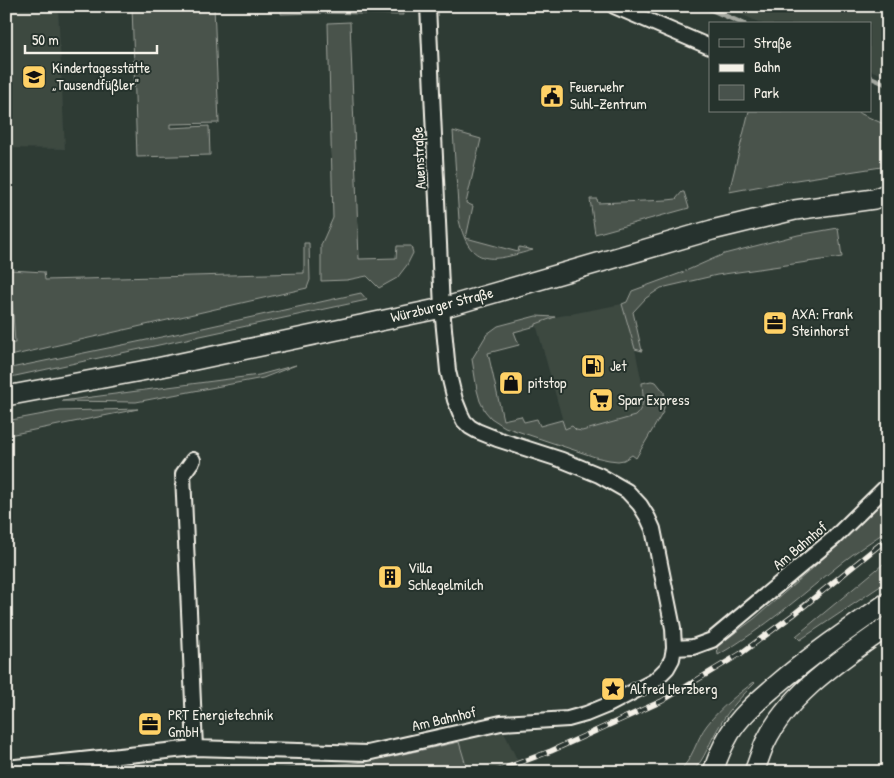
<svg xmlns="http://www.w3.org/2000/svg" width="894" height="778" font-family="'Patrick Hand',sans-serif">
	<rect width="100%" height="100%" fill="#2e3b34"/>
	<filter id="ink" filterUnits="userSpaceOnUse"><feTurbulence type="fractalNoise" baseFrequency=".02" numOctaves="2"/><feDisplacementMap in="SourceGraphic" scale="10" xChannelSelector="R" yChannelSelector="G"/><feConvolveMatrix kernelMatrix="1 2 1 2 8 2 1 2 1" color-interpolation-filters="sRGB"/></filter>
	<g filter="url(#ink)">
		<path fill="#3c4841" d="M6,6H58L65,149L6,148Z
			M722,6H888V77L870,70V24H763Z
			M622,304L635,349L642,383L644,403L642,407L635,416L631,418L582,431L565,429L536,324L555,317Z
			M503,730L523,772H240L366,762Z"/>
		<path fill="#48524c" stroke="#9ea29a" d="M132,6H214L219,123L170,124V128L209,126L210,155L137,157Z
			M281,6H403V15L324,13L281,14Z
			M350,22L359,259L396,258L397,246H411L413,253L407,265L397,278L379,288L367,276L347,280L321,281V245L333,218L328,23Z
			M749,111H855L888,126V166L783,182L729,192Z
			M453,131L481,139L466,203L473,206L466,238L518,252L519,247L533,250C493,261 470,269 459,220Z
			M682,192H684L689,208L595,234L590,199H597L598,203L667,200L676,199Z
			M838,228L842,257L717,275L661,288L646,298L633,312L642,351L635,349L622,304L627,302L632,291L681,273L724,254L798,235Z
			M304,243H309L310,280L307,288L6,357V344L15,343L10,270L44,272L45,280L304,273Z
			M361,293L367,300L6,378V369L171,335Z
			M536,316L555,317L536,324V326L514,332L519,345L488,353L503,420L521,416L524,422L537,419L540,426L562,420L565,429L572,426L576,430L582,431L635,416C646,405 643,398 642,383L651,381L656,382L664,392L665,403L663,412L636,458L632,455L624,460L618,461L609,460L595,457L505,427L491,418L485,411L480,401L477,390L472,359L487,334L498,326Z
			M296,365L263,378L136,402L62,401L259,375Z
			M138,409L14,434L6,435V421L60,411Z
			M888,495V530C873,540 858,550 844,561C803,594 764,629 718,655L717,646L754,619L813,568L857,523Z
			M888,560V581L800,640L796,636Z
			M754,682L755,683C742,696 729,709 720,725C710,740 705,760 692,772H678C693,760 696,739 707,725C720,708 738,694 754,682Z
			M459,742L467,769L458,772L250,771L366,762Z"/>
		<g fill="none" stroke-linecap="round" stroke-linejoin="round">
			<path stroke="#a4a8a0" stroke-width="5" d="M703,6L744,24
				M870,77L888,85"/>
			<defs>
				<path id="street" d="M614,6L710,47
					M193,460L183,474L195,748
					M674,648L693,647L712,640L834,538L888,485
					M6,768L195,748L367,753L501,723L568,719L586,714L608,705L654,681L667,668L672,659L674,648L673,628L653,529L648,518L640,505L627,491L599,475L562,460L497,439L477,431L470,427L464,421L461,415L455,400L448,371L442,308L428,6"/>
				<path id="secondary" d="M6,396L152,369L442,308L712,230L795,210L874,199L888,193
					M713,772C717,759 723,745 730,733C741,715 758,701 774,687C810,656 849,629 888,602
					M754,772C758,762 761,752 765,743C789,692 844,658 888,626"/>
			</defs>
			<use href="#street" stroke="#f4f1e8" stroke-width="18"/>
			<use href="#secondary" stroke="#f4f1e8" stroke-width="22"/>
			<use href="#street" stroke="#26332d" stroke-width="14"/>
			<use href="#secondary" stroke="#26332d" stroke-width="19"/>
			<defs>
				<path id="rail" d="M495,772L551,751L662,701L740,654L793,615L888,538"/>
			</defs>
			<use href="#rail" stroke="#f4f1e8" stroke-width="5.5"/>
			<use href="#rail" stroke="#26332d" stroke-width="4" stroke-dasharray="11" stroke-linecap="butt"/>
		</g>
	</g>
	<defs>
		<symbol id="school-square" viewBox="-11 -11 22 22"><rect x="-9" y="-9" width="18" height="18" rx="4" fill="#ffd166" stroke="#26332d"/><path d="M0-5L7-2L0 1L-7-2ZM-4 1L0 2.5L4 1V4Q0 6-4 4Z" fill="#111"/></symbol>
		<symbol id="civic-square" viewBox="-11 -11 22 22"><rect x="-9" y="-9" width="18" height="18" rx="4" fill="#ffd166" stroke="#26332d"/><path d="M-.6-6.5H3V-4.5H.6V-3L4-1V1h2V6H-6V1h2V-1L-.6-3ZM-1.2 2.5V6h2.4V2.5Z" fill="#111"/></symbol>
		<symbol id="office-square" viewBox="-11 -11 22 22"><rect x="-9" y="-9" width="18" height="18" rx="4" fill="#ffd166" stroke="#26332d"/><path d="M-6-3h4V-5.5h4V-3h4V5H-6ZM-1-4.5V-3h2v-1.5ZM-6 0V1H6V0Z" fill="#111"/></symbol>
		<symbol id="fuel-square" viewBox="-11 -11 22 22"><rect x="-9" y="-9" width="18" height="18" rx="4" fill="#ffd166" stroke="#26332d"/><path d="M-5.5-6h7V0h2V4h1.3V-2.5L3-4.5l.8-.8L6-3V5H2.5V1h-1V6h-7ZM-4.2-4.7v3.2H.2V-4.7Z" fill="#111"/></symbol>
		<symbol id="shop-square" viewBox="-11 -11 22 22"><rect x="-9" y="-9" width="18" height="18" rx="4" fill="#ffd166" stroke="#26332d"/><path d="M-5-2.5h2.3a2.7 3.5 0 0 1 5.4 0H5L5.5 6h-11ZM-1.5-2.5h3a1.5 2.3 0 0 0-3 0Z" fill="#111"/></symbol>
		<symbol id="supermarket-square" viewBox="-11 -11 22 22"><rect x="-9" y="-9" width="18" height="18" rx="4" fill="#ffd166" stroke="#26332d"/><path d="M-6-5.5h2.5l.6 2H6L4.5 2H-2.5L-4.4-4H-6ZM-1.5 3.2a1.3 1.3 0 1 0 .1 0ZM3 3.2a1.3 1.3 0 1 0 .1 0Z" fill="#111"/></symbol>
		<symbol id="building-square" viewBox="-11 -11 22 22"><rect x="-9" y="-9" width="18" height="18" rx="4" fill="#ffd166" stroke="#26332d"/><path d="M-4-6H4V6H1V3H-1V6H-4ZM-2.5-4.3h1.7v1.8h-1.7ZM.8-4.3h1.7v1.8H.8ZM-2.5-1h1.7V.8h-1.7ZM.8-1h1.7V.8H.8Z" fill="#111"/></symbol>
		<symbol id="sight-square" viewBox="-11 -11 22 22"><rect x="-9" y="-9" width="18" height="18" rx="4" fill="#ffd166" stroke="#26332d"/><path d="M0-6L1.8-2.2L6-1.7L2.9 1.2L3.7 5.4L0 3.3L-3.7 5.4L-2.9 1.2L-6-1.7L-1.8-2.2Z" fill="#111"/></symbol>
	</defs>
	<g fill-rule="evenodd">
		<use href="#school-square" x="20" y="63" width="28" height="28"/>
		<use href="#civic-square" x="538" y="82" width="28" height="28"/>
		<use href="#office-square" x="761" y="309" width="28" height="28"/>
		<use href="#fuel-square" x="579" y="352" width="28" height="28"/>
		<use href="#shop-square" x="497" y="369" width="28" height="28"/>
		<use href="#supermarket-square" x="587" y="386" width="28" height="28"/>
		<use href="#building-square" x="376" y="563" width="28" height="28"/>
		<use href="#sight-square" x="599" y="675" width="28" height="28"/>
		<use href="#office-square" x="136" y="710" width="28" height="28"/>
	</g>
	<g text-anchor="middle" stroke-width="4" stroke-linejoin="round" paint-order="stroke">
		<g font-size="15" fill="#f4f1e8" stroke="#26332d" text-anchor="start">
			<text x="52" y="73">Kindertagesstätte<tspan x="52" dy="17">„Tausendfüßler"</tspan></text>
			<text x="570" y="92">Feuerwehr<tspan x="570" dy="17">Suhl-Zentrum</tspan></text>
			<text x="792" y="319">AXA: Frank<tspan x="792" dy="17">Steinhorst</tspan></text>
			<text x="610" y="371">Jet</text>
			<text x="528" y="388">pitstop</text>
			<text x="618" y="405">Spar Express</text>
			<text x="408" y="573">Villa<tspan x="408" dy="17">Schlegelmilch</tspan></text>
			<text x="630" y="694">Alfred Herzberg</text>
			<text x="168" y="720">PRT Energietechnik<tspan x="168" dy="17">GmbH</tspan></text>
		</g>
		<g font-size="15" fill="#f4f1e8" stroke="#26332d">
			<text transform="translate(419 158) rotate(-93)" y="5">Auenstraße</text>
			<text transform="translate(442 305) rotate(-14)" y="5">Würzburger Straße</text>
			<text transform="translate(800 546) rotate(-40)" y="5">Am Bahnhof</text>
			<text transform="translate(444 719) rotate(-13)" y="5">Am Bahnhof</text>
		</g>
	</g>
	<rect width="894" height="778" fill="none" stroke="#26332d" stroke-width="25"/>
	<rect x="12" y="12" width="869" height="753" fill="none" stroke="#f4f1e8" stroke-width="2" filter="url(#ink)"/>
	<rect x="709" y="22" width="162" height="90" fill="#26332d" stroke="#787f78"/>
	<rect x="719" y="39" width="25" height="8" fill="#26332d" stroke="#787f78"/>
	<text x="754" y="48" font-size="15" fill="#f4f1e8">Straße</text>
	<rect x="719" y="64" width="25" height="8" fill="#f4f1e8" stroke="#787f78"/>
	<text x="754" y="72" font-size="15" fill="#f4f1e8">Bahn</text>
	<rect x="719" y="85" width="25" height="15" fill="#48524c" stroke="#787f78"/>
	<text x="754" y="98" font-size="15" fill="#f4f1e8">Park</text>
	<path d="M25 45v8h132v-8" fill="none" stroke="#f4f1e8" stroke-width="2.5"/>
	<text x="32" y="45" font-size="15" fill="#f4f1e8" stroke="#26332d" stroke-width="4" paint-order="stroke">50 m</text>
</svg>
